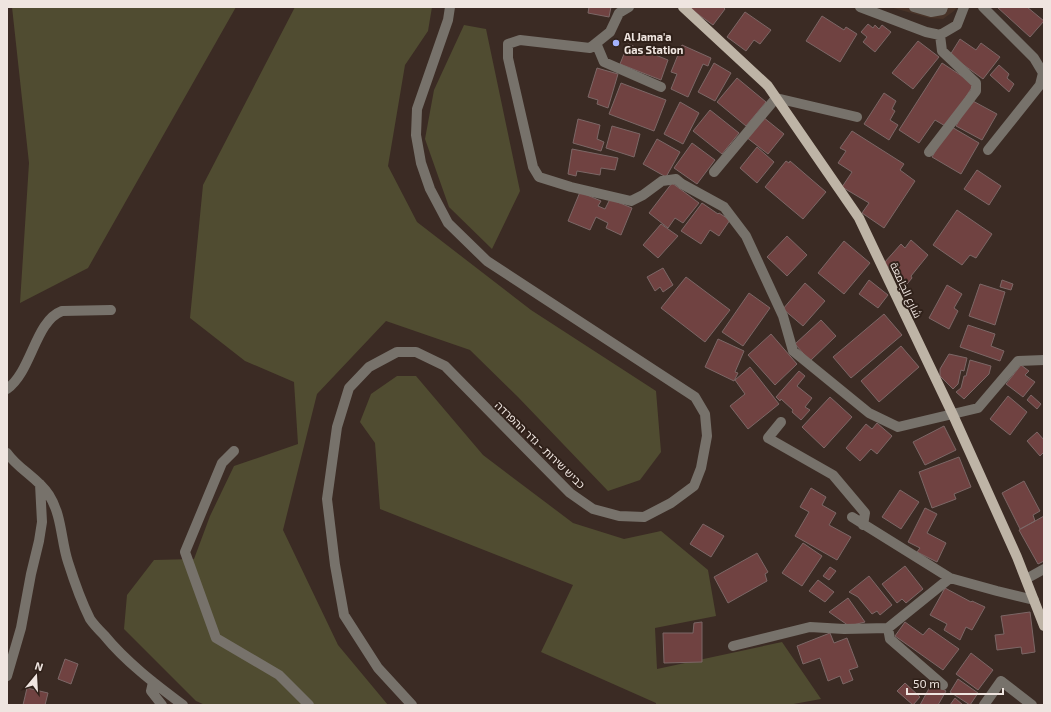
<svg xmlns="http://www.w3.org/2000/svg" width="1051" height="712" font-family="'Exo 2',Cairo,'Noto Sans Hebrew',sans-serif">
	<rect width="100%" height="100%" fill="#3b2b24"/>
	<path fill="#483328" d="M890,7H957L954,11L943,19L929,18Z"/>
	<path fill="#504c31" d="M12,7H236L88,268L20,303L29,163Z
		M295,7H432L428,31L405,65L388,166L417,222L531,310L656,391L661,452L640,480L608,491L518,397L470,350L386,321L317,394L283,530L338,645L388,705H205L196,701L124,629L127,595L154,560L194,559L210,516L234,466L298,444L294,382L245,361L190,318L203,185Z
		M464,25L486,29L520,191L492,249L449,207L425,139L434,90Z
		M397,376H416L483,455L573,523L624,539L661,531L708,570L716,616L655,628L657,669L782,642L821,699L788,705H656V703L541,652L573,585L380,509L375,443L360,422L371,394Z"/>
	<path fill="#704241" stroke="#7c6766" d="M589,7H611L609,17L588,13Z
		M688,7H723L725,9L713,25Z
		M997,7H1027L1044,21L1030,37Z
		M745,12L771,30L760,44L754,40L746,51L727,37Z
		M822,16L844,30L846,27L857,34L840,62L806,41Z
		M868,24L873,28L875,25L879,29L882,25L891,32L875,52L863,42L867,37L861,32Z
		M960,39L976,50L981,43L1000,57L983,79L950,55Z
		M918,41L939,57L913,89L892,73Z
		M628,44L668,60L661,80L620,64Z
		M682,45L711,58L708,66L703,64L688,97L671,89L677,74L671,72Z
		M714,63L731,73L715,101L698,92Z
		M942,63L974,84L947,127L935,120L919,143L899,130Z
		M999,65L1009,74L1007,78L1014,84L1009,92L990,75Z
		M597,68L618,74L608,108L597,104L598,100L588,97Z
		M737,78L766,102L746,126L717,102Z
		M621,83L666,100L654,131L609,114Z
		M884,93L896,101L892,109L895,111L890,120L898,125L889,140L864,124Z
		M971,100L997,114L982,140L956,126Z
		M680,102L699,113L683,144L664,134Z
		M710,110L739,133L722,154L693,131Z
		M763,117L784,134L768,154L746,137Z
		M578,119L600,125L597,139L604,142L601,151L573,143Z
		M612,126L640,134L634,157L606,148Z
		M950,126L979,143L961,174L932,157Z
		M852,131L904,164L900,170L915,181L884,228L862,213L869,203L842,187L852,172L838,163L846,151L840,148Z
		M657,139L680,152L666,177L643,164Z
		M692,143L715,160L697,184L674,168Z
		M757,147L774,162L757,183L740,168Z
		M572,149L618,158L615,170L601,168L600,175L577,171L576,176L568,174Z
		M786,161L789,163L790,161L826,192L803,219L765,187Z
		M977,170L1001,186L989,205L964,189Z
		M672,183L699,203L683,223L675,218L668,228L649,213Z
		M580,192L601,201L598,206L605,209L610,199L632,208L621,235L606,228L608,223L596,217L590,230L568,221Z
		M702,203L718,214L719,213L730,220L719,236L710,230L701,244L681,231Z
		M957,210L992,234L976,258L970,255L962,265L933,245Z
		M661,224L678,236L658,258L643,245Z
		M787,236L807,255L787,276L767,257Z
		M911,240L928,255L911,276L912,278L907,284L884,263L901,244L905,248Z
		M844,241L870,263L844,294L818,273Z
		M663,268L673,285L663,292L660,287L655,291L647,277Z
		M686,277L730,310L705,342L661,308Z
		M869,280L888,295L878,308L859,294Z
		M1002,280L1013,284L1011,290L1000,287Z
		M805,283L825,301L803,326L783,309Z
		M980,284L1005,292L995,325L969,316Z
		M947,285L962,294L954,308L958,311L949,329L929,318Z
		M749,293L770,308L743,346L722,332Z
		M884,314L902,335L851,378L833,357Z
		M821,320L836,336L810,361L795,344Z
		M968,325L995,334L991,346L1004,351L1000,361L960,347Z
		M771,334L797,364L775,385L748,355Z
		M718,339L744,351L735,372L738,373L734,381L705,367Z
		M901,346L919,367L879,402L861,381Z
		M949,354L967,358L964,371L961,370L958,384L953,389L940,376V369Z
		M970,360L991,366L989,374L964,399L956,392L961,388L964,376H966Z
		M1021,365L1029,371L1025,375L1035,382L1023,397L1006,384Z
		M750,367L779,404L748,429L730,406L745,394L735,380Z
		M799,371L805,376L797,386L812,398L805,407L810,410L801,420L792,412L793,410L781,399L780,401L776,397Z
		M1031,395L1041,404L1037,409L1027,400Z
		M1008,396L1027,412L1010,435L990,419Z
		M830,397L852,417L824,448L802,427Z
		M877,423L892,436L877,454L871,449L860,461L846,448L866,424L872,429Z
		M944,426L956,450L925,465L913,442Z
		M1037,432L1044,440V452L1040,456L1027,441Z
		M959,457L971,487L954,494L956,499L932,508L919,472Z
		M1024,481L1040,511L1033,515L1035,521L1020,529L1002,493Z
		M811,488L826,497L822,505L836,513L829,525L851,537L837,560L795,536L809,512L800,507Z
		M900,490L919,502L901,529L882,517Z
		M925,508L937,514L927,533L946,543L937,562L917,552L920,548L908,542Z
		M1044,516V561L1038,564L1019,530Z
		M703,524L724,536L711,557L690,544Z
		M803,543L822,556L802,586L782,573Z
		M757,553L768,572L765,574L767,581L728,603L714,577Z
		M905,566L923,589L906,603L902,599L897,603L882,584Z
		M830,567L836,571L829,580L823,576Z
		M869,576L892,605L880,615L877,611L872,614L858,597L849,592Z
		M818,580L834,592L825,602L809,591Z
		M945,588L971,602L972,601L985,607L972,630L966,627L960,640L944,630L947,624L930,615Z
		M848,598L865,622L849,626L829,612Z
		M1030,612L1035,652L1022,654L1021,647L997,650L995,635L1004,634L1001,616Z
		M702,622V662L664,663L663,633H693L694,623Z
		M905,622L923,635L929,628L959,649L943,670L895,636Z
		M830,633L834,643L847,638L858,667L849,670L853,680L843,684L840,676L828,681L820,658L803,664L797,646Z
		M971,653L993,670L978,690L956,674Z
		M65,659L78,664L71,684L58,679Z
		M958,679L978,693L970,705L950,692Z
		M905,683L920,697L913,705L897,691Z
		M932,683L946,691L938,705H920Z
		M27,688L48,693L45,705H23Z
		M955,698L963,705H950Z"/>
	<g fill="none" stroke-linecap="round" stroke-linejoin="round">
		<path stroke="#77726b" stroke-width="10" d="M629,7L619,13L610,32L590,48L520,40L508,44V58L533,167L539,177L571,187L631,201L643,195L662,181L676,179L682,184L724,207L746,236L783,316L793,351L869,413L898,427L978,408L1018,361L1044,360
			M860,7L926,32L940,35L957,25L964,7
			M914,7L931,12L942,10L943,7
			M983,7L1034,58L1043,73L1040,85L988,150
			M596,43L604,62L661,87
			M929,152L976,91V83L942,51L940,35
			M714,172L776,98L857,117
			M7,389C32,371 35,321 62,311L111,310
			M781,422L768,438L833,475L865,513L863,525
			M234,451L222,463L185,552L216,638L279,675L309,705
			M7,453C18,469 38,478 49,495C62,515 61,541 68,562C74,581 81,601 90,619C94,625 99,630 104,635C126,662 155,684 183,705
			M852,517L950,578
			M1026,579L1044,569
			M888,628L890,639L943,685
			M733,646L810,627L844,629L888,628L950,578L997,591L1034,600
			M7,676L21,628L31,574L39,541L42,522L40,484
			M153,682L151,691L162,705
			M412,705L378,668L344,615L335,565L327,499L337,427L349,388L369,367L397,352H416L445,366L570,493L593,509L619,516L644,517L671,503L694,486L701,468L707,436L705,414L695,397L487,261L448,223L430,189L421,163L416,135L417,109L448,20L450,7
			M984,705L1001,681L1032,705"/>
		<path stroke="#beb4a6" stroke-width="10" d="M683,7L768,86L859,218L953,415L1017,557L1044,626"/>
	</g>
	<circle fill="#a3b2fd" stroke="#30211a" stroke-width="1.5" cx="616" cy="43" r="4"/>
	<g text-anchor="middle" stroke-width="4" stroke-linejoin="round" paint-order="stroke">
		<g font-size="11" font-weight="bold" fill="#efe5e0" stroke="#30211a" text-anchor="start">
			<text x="624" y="41">Al Jama'a<tspan x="624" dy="13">Gas Station</tspan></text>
		</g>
		<g font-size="11" fill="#efe5e0" stroke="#30211a">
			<text transform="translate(906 290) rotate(65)" y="4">شارع الجامعة</text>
			<text transform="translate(540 445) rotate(44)" y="4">כביש שירות - גדר ההפרדה</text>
		</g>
	</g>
	<rect width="1051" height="712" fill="none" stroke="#efe5e0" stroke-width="16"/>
	<g transform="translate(36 676) rotate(18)" stroke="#30211a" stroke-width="3" paint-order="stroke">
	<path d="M0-3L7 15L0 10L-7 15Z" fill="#efe5e0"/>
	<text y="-6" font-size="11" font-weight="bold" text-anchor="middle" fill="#efe5e0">N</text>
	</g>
	<path d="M907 688v6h96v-6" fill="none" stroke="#efe5e0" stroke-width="2"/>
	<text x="913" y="688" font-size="12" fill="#efe5e0" stroke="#30211a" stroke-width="3" paint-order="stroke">50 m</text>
</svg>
